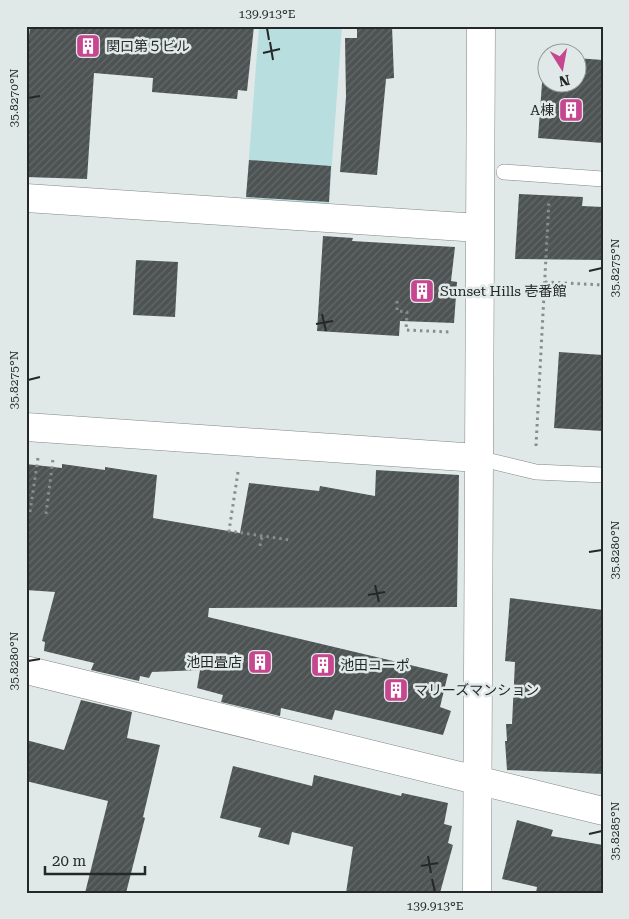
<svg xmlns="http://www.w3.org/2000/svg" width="629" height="919" font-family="'Roboto Serif','Noto Sans JP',serif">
	<defs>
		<pattern id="building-hatch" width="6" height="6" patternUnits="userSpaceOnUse" patternTransform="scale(1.25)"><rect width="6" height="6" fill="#4d5353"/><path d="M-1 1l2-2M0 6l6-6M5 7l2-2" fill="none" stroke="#646868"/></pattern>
	</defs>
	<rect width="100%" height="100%" fill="#e0e8e8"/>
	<path fill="#b8dedf" d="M259,26H342L329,204L246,198Z"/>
	<path fill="url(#building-hatch)" d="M30,26H254L247,91L238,90L237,99L152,92L153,78L94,73L87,179L26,177V67Z
		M357,26H392L394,78L386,79L377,175L340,172L346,97L345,38H357Z
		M544,56H546V82H576V58L603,60V143L538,138Z
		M249,160L331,166L329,202L246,197Z
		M519,194L583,197L582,206L603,207V260L515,259Z
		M323,236L353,238L352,241L455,247L451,281L457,282L454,323L400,321L399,336L317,331Z
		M136,260L178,262L175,317L133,315Z
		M559,352L603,355V431L554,428Z
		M26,464L62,468V464L105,470V467L157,475L153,518L240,533L249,483L319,491L320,486L375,496L376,470L459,475L457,607L209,608L208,617L448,674L440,707L451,711L443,735L335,710L332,720L281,708L280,716L221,702L223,695L197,688L200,670L152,672L149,678L140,676L139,681L91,670L94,663L44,651L45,642L42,641L55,592L26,590Z
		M510,598L603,610V774L507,770L505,741H507L506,724H512L515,662L505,661Z
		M81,700L132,712L127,738L160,745L143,817L145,818L126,893H85L108,801L26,781V740L64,750Z
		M233,766L312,786L314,775L401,796L402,793L448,803L444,824L452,826L448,843L453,845L440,893H346L353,847L292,832L289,845L258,837L261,828L220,818Z
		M517,820L553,830L551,836L603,845V893H536L537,887L502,879Z"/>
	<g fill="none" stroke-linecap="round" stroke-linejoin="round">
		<defs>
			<path id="lane" d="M504,172L603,179
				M478,458L536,472L603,475"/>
			<path id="street" d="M26,198L479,228
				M26,427L478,458
				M26,670L603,811
				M477,893L481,26"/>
		</defs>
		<use href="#lane" stroke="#808787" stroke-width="16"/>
		<use href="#street" stroke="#808787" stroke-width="29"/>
		<path stroke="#878c8c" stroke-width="3" stroke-dasharray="2.5 4" stroke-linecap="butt" d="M545,282L603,285
			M397,301V311L407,312L406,330L449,332
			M536,446L549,200
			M238,472L229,531L290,540
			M30,512L38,458
			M46,514L53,459
			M260,546L262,536"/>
		<use href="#lane" stroke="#fff" stroke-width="15"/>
		<use href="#street" stroke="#fff" stroke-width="28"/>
	</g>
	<path fill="none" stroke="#252828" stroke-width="2" d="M267,28L269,40M270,42L273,60M263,53L280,49M28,98L40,96M589,271L602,268M322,314L326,331M316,324L333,321M28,380L40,377M589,552L602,550M375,585L379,602M368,595L385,592M28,661L40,659M589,834L602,831M428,856L431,873M421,866L438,863M432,879L435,892"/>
	<defs>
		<symbol id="building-square" viewBox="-11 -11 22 22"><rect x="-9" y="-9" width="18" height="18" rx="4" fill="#c64690" stroke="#e0e8e8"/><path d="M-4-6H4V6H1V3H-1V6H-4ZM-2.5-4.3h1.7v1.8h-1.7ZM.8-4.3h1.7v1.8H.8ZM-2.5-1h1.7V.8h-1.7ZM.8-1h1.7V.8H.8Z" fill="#fff"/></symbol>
	</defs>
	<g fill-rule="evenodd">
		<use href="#building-square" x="74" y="32" width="28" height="28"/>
		<use href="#building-square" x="557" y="96" width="28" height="28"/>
		<use href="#building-square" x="408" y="277" width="28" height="28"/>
		<use href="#building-square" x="246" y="648" width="28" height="28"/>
		<use href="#building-square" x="309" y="651" width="28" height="28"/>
		<use href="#building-square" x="382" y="676" width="28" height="28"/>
	</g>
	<g text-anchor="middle" stroke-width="5" stroke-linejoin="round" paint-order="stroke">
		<g font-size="14" fill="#252828" stroke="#e0e8e8" text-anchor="start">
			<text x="106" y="51">関口第５ビル</text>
			<text x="554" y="115" text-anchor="end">A棟</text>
			<text x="440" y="296">Sunset Hills 壱番館</text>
			<text x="242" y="667" text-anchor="end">池田畳店</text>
			<text x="340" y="670">池田コーポ</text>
			<text x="414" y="695">マリーズマンション</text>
		</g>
	</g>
	<rect width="629" height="919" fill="none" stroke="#e0e8e8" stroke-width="55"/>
	<g transform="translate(562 68) rotate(169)"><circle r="24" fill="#e0e8e8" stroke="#959b9b"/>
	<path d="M0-4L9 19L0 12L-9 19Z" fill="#c64690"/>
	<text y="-8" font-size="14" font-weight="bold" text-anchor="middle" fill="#252828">N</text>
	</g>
	<path d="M45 866v8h100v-8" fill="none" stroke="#252828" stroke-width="2.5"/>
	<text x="52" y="866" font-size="15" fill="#252828" stroke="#e0e8e8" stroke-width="4" paint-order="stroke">20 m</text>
	<rect x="28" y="28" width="574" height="864" fill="none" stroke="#252828" stroke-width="2"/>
	<g font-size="12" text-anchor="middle" fill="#252828">
		<text x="267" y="18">139.913°E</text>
		<text transform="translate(14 98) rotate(-90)" y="4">35.8270°N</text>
		<text transform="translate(615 268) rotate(-90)" y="4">35.8275°N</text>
		<text transform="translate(14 380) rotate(-90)" y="4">35.8275°N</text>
		<text transform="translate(615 550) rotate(-90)" y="4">35.8280°N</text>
		<text transform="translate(14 661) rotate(-90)" y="4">35.8280°N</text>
		<text transform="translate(615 831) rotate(-90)" y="4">35.8285°N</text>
		<text x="435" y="910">139.913°E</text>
	</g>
</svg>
